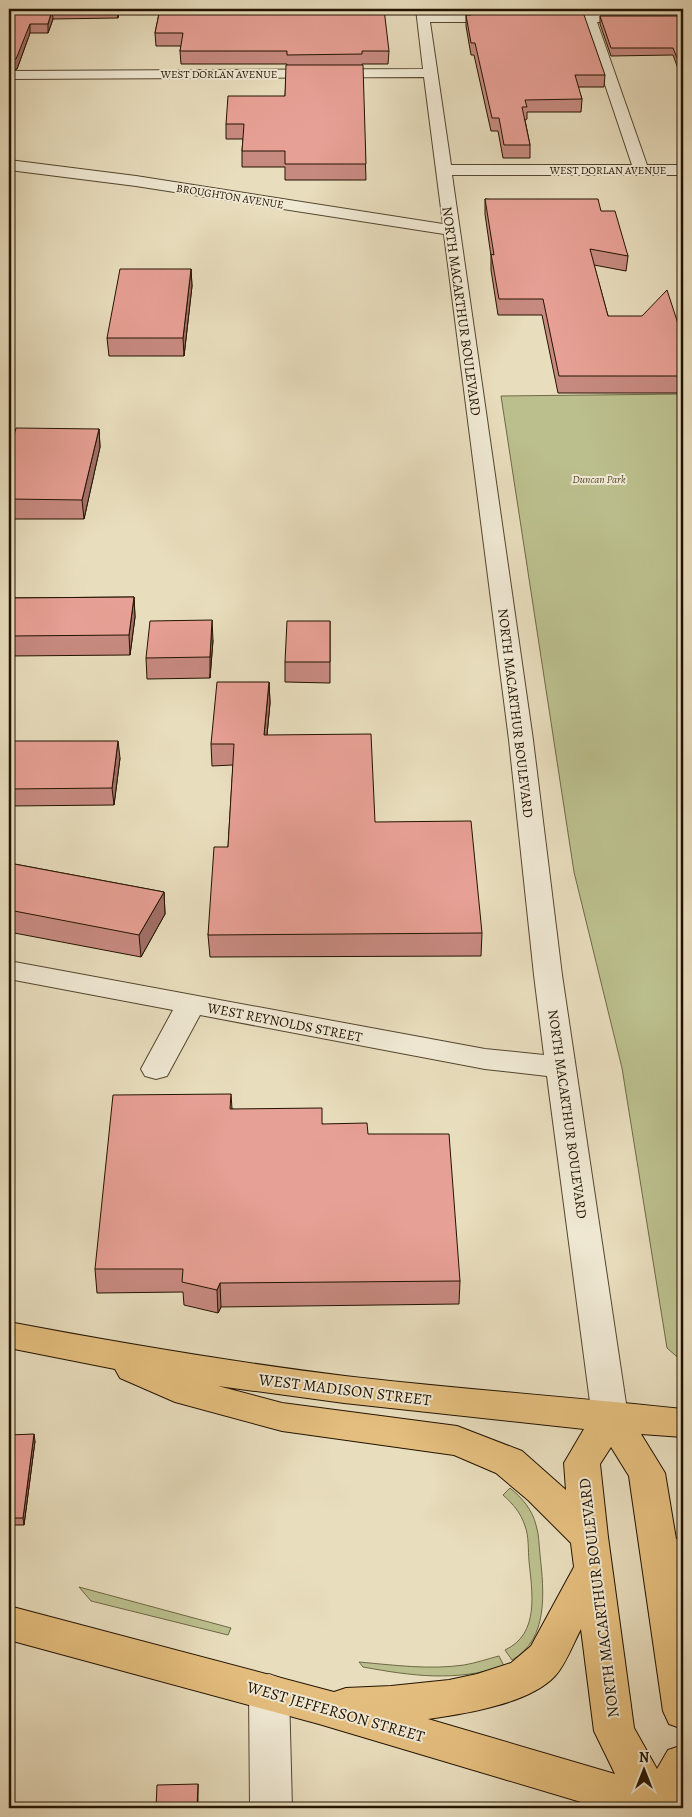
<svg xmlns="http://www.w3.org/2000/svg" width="692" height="1817" font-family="Alegreya,serif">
	<rect width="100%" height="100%" fill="#e8ddbd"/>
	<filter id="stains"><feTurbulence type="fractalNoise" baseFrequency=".004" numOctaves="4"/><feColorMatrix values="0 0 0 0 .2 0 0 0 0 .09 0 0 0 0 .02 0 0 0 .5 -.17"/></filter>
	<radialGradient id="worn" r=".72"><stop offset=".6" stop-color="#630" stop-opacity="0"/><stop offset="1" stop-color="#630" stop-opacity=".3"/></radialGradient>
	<path fill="#bbbf8d" stroke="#6e6946" d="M683,394V1362L667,1348L622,1068L574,872L501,396Z
		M510,1488C522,1498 532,1509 536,1525C539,1534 539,1545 540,1555C544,1591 549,1639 512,1660L505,1650C540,1634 532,1592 529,1561C528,1550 529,1536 525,1526C521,1513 513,1504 503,1495Z
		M79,1587L231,1628L228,1635L91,1601Z
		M499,1656L504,1666C456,1682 412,1676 363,1667L359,1662C393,1665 430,1670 464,1665C476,1663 487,1659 499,1656Z"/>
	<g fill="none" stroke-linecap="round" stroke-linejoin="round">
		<defs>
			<path id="minor" d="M416,9H428L429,14H504L510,18L504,22H430L451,165H632L584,22H547L541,18L547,14H581L580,9H592L594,14H683V22H597L647,165H683V175H452L533,740L562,975L628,1417L623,1427L610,1431L597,1427L592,1417L547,1076L485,1069L200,1015L167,1076L156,1079L145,1076L141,1069L173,1010L9,979V961L485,1049L544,1055L534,975L509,740L444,234L136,186L9,170V160L136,176L443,224L424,77L9,79V71L423,69Z
				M269,1674L283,1679L289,1692L292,1808H250L249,1692L255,1679Z"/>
			<path id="major" d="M9,1322C120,1343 232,1362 345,1376C457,1389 570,1397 683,1409V1437L641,1434L665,1473L676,1539L683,1537V1573L681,1574L683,1585V1729L669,1724L663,1711L629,1476L611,1447L600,1464L608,1537L634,1728L657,1769L668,1750L683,1745V1801L681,1808H601L319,1724L9,1640V1606L334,1692L346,1688L391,1686L449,1680L477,1674L511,1663L531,1646L574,1567L571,1543L528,1500L496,1473L454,1455L282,1431L175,1402L120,1378L115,1369L9,1348ZM218,1386L344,1403L584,1429L564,1463L566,1490L522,1451L457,1426L282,1403ZM581,1629L594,1731L615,1774L428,1719C464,1714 529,1704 555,1676C565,1666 574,1642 581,1629Z"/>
		</defs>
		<use href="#minor" stroke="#54462f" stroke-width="2"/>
		<use href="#major" stroke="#221300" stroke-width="2"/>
		<use href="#minor" fill="#f0e9d4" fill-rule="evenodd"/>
		<use href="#major" fill="#e4be7e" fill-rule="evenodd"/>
	</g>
	<path fill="#c78a80" stroke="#221300" d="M9,9H119L118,18L53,19L48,33H30L17,69L9,71Z
		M160,9L389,51L388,64H362L366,180H285V167H242V151L243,139H226V124L285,96L287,64H181L180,51L181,46H156L155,33Z
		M467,9H580L579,12H468Z
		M593,9H683V13L595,12Z
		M471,12L605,75L604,87H578L582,99L581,112H527V119L525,120L530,145V158H503L498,131H491L474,55H471L466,26V15H471Z
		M600,16H683V82L673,55L611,56L600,24Z
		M485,199L601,211L628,256L626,271L594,265L608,316L683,339V393H558L542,315H498L491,270V256L485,214Z
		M191,269L192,286L184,356H109L107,338Z
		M99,429L100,447L84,519H9V453Z
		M134,597L135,617L130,655L9,656V598Z
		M330,621V683L285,682V662Z
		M213,640L210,678L147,679L146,658Z
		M269,682L270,703L267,735L375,822L482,933L481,956L210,957L208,935L228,847L233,765L212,766L211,744Z
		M120,758L114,805L9,806V762Z
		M9,863L164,892L165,914L141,957L9,932Z
		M231,1094L232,1109L322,1124L368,1134L460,1281L459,1304L221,1307L218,1313L184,1305L183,1292L97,1293L95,1269Z
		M9,1435L35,1441L24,1525H9V1527Z"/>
	<path fill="#a27068" stroke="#221300" d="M117,9H119L118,18Z
		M52,10L53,19L48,33V24Z
		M30,24V33L17,69L9,71V61Z
		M12,71L13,81L9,92V80Z
		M191,269L192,286L184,356L183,338Z
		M99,429L100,447L84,519L82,500Z
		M134,597L135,617L130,655L129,635Z
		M212,620L213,640L210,678V657Z
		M269,682L270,703L265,756L264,735Z
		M118,741L120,758L114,805L112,788Z
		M164,892L165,914L141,957L139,935Z
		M220,1283L221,1307L218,1313L217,1290Z
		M34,1434L35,1441L24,1525L23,1518Z
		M198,1784V1808H197Z"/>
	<path fill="#e7a095" stroke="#221300" d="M9,9H117L52,10L48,24H30L16,59L9,61Z
		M160,9H384L389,51H362V54L287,55V51H180L183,33H155Z
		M471,12H583L605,75H575L582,99L525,100L527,107H522L530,145H504L499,118H492L475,43H471L466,15H471Z
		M600,16H683V73L673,48H611Z
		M286,65H363L366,164H285V151H242L244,124H226L228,96H285Z
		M9,71H12L9,80Z
		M485,199H598L601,211H615L628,256L590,249L608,316H642L667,290L683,339V376H559L543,299H499L491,254L494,255Z
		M120,269H191L183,338H107Z
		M16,428L99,429L82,500L9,499V453Z
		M134,597L129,635L9,636V598Z
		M212,620L210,657L146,658L150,621Z
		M287,621H330V662H285Z
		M217,682H269L264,735L371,734L375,822L471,821L482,933L208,935L214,847H228L234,744H211Z
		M13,741H118L112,788L9,789V762Z
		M9,863L164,892L139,935L9,910Z
		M231,1094L230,1109L322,1108V1124L367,1123L368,1134H449L460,1281L220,1283L217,1290L182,1282L183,1269H95L113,1095Z
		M34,1434L23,1518H9V1435Z
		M198,1784L197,1808H156L157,1785Z"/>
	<g text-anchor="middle" stroke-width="4" stroke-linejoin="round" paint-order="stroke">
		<g font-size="11" fill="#221300" stroke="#f0e9d4">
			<text x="219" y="78">WEST DORLAN AVENUE</text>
			<text x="608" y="174">WEST DORLAN AVENUE</text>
			<text transform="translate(230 196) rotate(9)" y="4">BROUGHTON AVENUE</text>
		</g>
		<g font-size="11" font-style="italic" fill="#584f31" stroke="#f0e9d4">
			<text x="599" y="483">Duncan Park</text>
		</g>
		<g font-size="14" fill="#221300" stroke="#f0e9d4">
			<text transform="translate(462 311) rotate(82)" y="5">NORTH MACARTHUR BOULEVARD</text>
			<text transform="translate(516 713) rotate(83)" y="5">NORTH MACARTHUR BOULEVARD</text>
			<text transform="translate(285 1022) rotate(11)" y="5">WEST REYNOLDS STREET</text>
			<text transform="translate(568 1114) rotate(82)" y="5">NORTH MACARTHUR BOULEVARD</text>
		</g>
		<g font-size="16" fill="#221300" stroke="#f0e9d4">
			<text transform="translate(345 1389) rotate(7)" y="6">WEST MADISON STREET</text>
			<text transform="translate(598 1598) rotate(-97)" y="6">NORTH MACARTHUR BOULEVARD</text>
			<text transform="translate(336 1711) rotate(16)" y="6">WEST JEFFERSON STREET</text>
		</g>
	</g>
	<rect width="692" height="1817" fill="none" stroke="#e8ddbd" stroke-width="30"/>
	<rect x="10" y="10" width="672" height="1797" fill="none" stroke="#221300" stroke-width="2.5"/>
	<rect x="15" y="15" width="662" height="1787" fill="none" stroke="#221300"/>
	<g transform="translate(644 1770)" stroke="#f0e9d4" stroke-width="4" paint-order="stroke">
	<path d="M0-4L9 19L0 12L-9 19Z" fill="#221300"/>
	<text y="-8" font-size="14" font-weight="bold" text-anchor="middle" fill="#221300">N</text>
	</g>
	<rect width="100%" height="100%" filter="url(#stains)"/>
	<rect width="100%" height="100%" fill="url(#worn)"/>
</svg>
